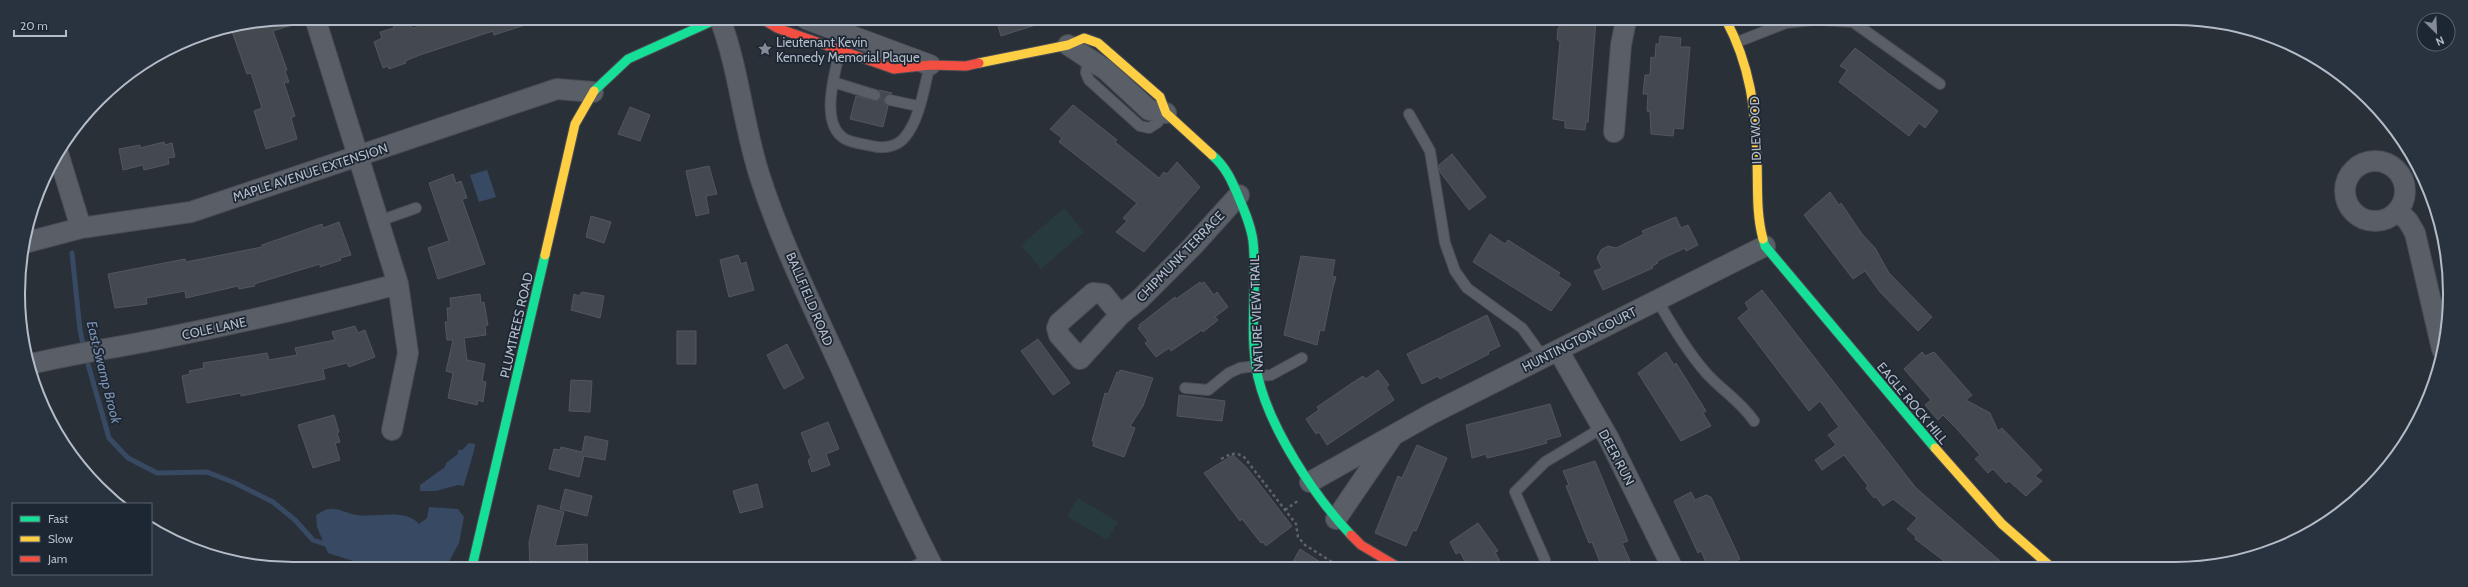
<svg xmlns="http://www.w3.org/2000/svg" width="2468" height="587" font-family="Cabin,sans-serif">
	<rect width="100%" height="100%" fill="#2a3038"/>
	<path fill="#273a3e" d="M1064,208L1084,232L1041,269L1021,245Z
		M1078,498L1118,522L1107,540L1067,516Z"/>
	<path fill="#384963" d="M487,170L496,197L479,202L470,175Z
		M469,443L475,444C476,447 466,477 464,486L458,485L436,491H420V485L445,467L446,463L458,454V450H462Z
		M429,507L458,509L464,517L459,543L446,567H372L328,553L317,527L316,515C322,512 327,508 333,509C341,509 349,514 357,515C377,518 405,508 419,524L427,518Z"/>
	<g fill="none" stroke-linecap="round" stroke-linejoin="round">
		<path stroke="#384963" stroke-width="5" d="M72,253L80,330L84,349
			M86,357L109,438L128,458L157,473L207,472L235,483L273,502L295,520L313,540L331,546"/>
	</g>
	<path fill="#444950" stroke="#52575f" d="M297,18L298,23L273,31L287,70L285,71L289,82L284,83L295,116L291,118L297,139L266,149L254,111L262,108L251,73L247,74L230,26L240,23Z
		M442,18H536L537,21L494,35L493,31L420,55L405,61L406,63L389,69L388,66L383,68L374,42L382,38L380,32L394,28L393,24L408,19L411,27L414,28Z
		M996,19H1045V22L1001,36Z
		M1574,20H1596L1588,122H1586L1585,130L1565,128V121L1553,119L1560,42L1557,39L1558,28L1565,22L1574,23Z
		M1660,36L1681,38L1680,47H1690L1683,129L1674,128L1673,136L1651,134L1650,112L1647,111L1648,94H1643L1645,75H1650L1651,57L1655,58L1656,44H1659Z
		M1855,48L1938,111L1925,128L1919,123L1909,136L1839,82L1847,70L1840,66Z
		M879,90L892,93L884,98V102L888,106L883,127L850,119L856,96L877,101L881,97Z
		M1073,105L1117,140L1115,142L1159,178L1164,172L1167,174L1177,162L1200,187L1144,252L1116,232L1127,221L1123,218L1137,203L1059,142L1062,138L1050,129Z
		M630,107L650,115L640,141L618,134Z
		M164,142L165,145L172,143L175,157L168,158L169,164L144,170L143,165L123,170L119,149L140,145V148Z
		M1452,154L1486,197L1469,210L1440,172L1439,165Z
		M709,166L717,194L706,196L709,213L696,216L686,171Z
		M453,174L456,183L461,181L467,198L462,199L485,264L438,279L428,248L449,241L429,183Z
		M1830,192L1839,205L1841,203L1862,234L1875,248L1889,273L1932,317L1918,331L1880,292L1865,271L1853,279L1804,215Z
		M591,216L611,222L604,243L586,237Z
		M1676,217L1681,228L1688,225L1698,245L1686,251L1685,248L1657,261L1658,263L1652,266L1653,268L1603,290L1594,271L1602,268L1597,258L1601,250L1608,246L1616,248L1644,234L1642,231Z
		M339,222L351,255L340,258L341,260L320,267V264L254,284L255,286L239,289L238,286L186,298L185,291L146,298L147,304L115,308L108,274L185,259L186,262L262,247V245L322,224L323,228Z
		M1490,234L1505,244L1508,240L1522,249L1560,273L1558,276L1571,284L1551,311L1473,262Z
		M738,255L741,264L746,262L754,290L729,297L720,260Z
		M1301,256L1335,260L1332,276L1336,277L1332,291L1324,331L1320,330L1317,345L1284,335Z
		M1200,282L1201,284L1204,282L1214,295L1217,292L1228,307L1215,317L1218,320L1203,332L1202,330L1171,351L1169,348L1156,357L1145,343L1148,341L1138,328L1140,327L1139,325L1175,297L1176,299Z
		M1762,290L1916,488L2007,567H1952L1915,539L1916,537L1907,529L1917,518L1893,499L1883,506L1876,497L1874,498L1866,488L1868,486L1844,455L1822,470L1815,460L1836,445L1828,435L1839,427L1820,401L1809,411L1738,318L1749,309L1745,303Z
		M582,292L604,296L600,318L571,310L574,294L579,296Z
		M480,294L481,303L484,302L488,325L485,326L486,335L464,338L467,360L485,364L482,381L486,382L483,402L478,400L477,405L448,398L453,373L446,371L453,340H447L445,322H448L447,308H451L450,298Z
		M1487,315L1500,346L1488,352L1489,354L1440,379L1438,376L1422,384L1407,354Z
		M355,326L358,333L365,330L375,357L349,367L347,363L323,369L325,379L241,396V393L187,403L182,376L190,374L189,371L204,368L203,363L267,353L269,360L297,355L295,348L335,340L332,332Z
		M677,331H696V364H677Z
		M1038,339L1070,383L1053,395L1021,351Z
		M787,344L804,378L784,389L767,355Z
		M1666,352L1674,365L1676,363L1706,411L1703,413L1711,426L1681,441L1638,373Z
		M1922,352L1925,356L1934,352L1972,395L1966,400L1990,413L1998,431L2002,428L2042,470L2035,476L2042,481L2026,496L2009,481L2006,483L1993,469L1988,473L1975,459L1980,455L1956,428L1943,415L1938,420L1925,405L1931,400L1904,369Z
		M1120,370L1153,378L1143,406L1130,426L1135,428L1124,457L1093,446L1094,442L1092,441L1105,393L1108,394L1117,372L1119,373Z
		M1378,370L1389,385L1386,387L1394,400L1327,445L1319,432L1316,434L1306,419L1319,410L1317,407L1352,383L1363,376L1366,379Z
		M571,380L592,381L590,412L569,411Z
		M1179,395L1225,401L1222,421L1177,416Z
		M1550,404L1561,436L1546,440L1547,443L1521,450L1487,458L1486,454L1472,458L1466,425Z
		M334,415L339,432L337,433L340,442L335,443L340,460L313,468L298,425Z
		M828,422L839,449L826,454L830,465L812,472L808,460L811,458L801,433Z
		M585,436L608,441L605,460L584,456L579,477L549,469L554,449L560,450L561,447L582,452Z
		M1417,445L1447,458L1416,531L1413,530L1406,546L1375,533L1398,476L1402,478Z
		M1233,455L1247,468L1292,526L1266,546L1263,542L1261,543L1242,519L1240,521L1204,473Z
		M1595,461L1628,541L1622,543L1633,567H1602L1592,542L1589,543L1566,486L1569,485L1563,471Z
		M757,484L763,507L740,513L733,491Z
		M565,489L592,496L587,516L560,509Z
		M1691,492L1695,500L1706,495L1711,497L1740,559L1724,567H1708L1701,551L1698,553L1674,501Z
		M538,505L564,512L555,546L587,544L588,567H530L529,542Z
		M1478,523L1498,551L1495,552L1503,567H1468L1460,552L1456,554L1450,542Z
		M1300,549L1328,567H1290Z"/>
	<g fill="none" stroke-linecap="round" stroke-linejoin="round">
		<defs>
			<path id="lane" d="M1821,20L1853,22L1940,84
				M1740,41L1786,23L1812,20
				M840,50C835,73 819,124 845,139C852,143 864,144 872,146C883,149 897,147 905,137C920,119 924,87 930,65
				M1088,58L1086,73L1089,80L1140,126L1149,128L1157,123L1166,113
				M833,82L875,95
				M890,100L918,106
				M1409,114L1430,151L1445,243L1455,271L1467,288L1522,328L1543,357
				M379,221L416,208
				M1657,300C1672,325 1688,353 1708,375C1723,391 1741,402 1754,421
				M1258,376L1271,375L1302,358
				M1185,388L1208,390L1229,373L1240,368L1256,366
				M1545,560L1515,492L1545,462L1602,428
				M912,567L929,559"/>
			<path id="street" d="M315,18L398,284L408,353L392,430
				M720,19C739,69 743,125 760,177C781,242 812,305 840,366C870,433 899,502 933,567
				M806,19L930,65
				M1068,45L1106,70L1149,110L1166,113
				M1614,132L1621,45L1626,20
				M58,153L81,228
				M2345 191a30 30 0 1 1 60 0a30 30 0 1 1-60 0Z
				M2398,211L2408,221L2415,233L2442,349
				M24,243L81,228L191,212L557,89L593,92
				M1120,315L1103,294L1093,293L1059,323L1057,328L1059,335L1080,359L1120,315L1140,299L1192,247L1239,195
				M1558,350L1609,439L1672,567
				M27,365C71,354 115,348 159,339C239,323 319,305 398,284
				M1310,482L1431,414L1765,246
				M1336,519L1392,437"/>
			<path id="fast" d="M594,91L628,59L717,19
				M1212,155C1226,167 1232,181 1239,198C1245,212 1251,226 1253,241C1258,286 1248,333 1258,377C1270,429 1315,497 1351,535
				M1763,239L1765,246L1935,448
				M472,567L545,255"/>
			<path id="slow" d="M1726,20C1750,65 1756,110 1757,161C1758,187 1756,214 1763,239
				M979,63L1068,45L1084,38L1098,43L1160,97L1166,113L1212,155
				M545,255L575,124L594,91
				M1935,448L2002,524L2051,567"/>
			<path id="jam" d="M762,19L777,28L894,69L930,65L966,66L979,63
				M1351,535L1361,545L1398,567"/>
		</defs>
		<use href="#lane" stroke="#484c53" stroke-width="12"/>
		<use href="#street" stroke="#484c53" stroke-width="22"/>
		<use href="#fast" stroke="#484c53" stroke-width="11"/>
		<use href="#slow" stroke="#484c53" stroke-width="11"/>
		<use href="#jam" stroke="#484c53" stroke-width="11"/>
		<path stroke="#5d636a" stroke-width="2.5" stroke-dasharray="3 3" stroke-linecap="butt" d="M1221,459C1231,454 1234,451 1244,457L1296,524L1298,537L1305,545L1340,567
			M1285,510L1299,500"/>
		<use href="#lane" stroke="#5a5e66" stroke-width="10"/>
		<use href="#street" stroke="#5a5e66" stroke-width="20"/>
		<use href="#fast" stroke="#16e098" stroke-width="9"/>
		<use href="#slow" stroke="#ffcf43" stroke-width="9"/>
		<use href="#jam" stroke="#f24e42" stroke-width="9"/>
	</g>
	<defs>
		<symbol id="sight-bare" viewBox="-9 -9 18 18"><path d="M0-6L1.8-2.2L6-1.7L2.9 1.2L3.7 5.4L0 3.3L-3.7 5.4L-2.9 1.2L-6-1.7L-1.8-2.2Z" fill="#848b96" stroke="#1d2633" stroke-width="2.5" paint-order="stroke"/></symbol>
	</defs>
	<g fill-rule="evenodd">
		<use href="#sight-bare" x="755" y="39" width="20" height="20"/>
	</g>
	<g text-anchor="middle" stroke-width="3.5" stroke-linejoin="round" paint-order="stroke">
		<g font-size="13" fill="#b4bcc9" stroke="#1d2633" text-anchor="start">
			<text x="776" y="47">Lieutenant Kevin<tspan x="776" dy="15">Kennedy Memorial Plaque</tspan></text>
		</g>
		<g font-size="13" fill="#b4bcc9" stroke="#1d2633">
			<text transform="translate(1755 130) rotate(-92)" y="5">IDLEWOOD</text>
			<text transform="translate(310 172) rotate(-18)" y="5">MAPLE AVENUE EXTENSION</text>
			<text transform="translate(1180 256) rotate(-46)" y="5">CHIPMUNK TERRACE</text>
			<text transform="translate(810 299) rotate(67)" y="5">BALLFIELD ROAD</text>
			<text transform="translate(1256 314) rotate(-92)" y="5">NATURE VIEW TRAIL</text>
			<text transform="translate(516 325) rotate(-77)" y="5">PLUMTREES ROAD</text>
			<text transform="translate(214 328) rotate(-12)" y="5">COLE LANE</text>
			<text transform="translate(1579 339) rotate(-27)" y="5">HUNTINGTON COURT</text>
			<text transform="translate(1913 403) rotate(50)" y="5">EAGLE ROCK HILL</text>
			<text transform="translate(1617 457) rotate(62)" y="5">DEER RUN</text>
		</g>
		<g font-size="14" font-style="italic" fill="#7c92b1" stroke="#1d2633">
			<text transform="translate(104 372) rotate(76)" y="5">East Swamp Brook</text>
		</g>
	</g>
	<path d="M0 0H2468V587H0ZM293 25H2175A268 268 0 0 1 2443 293V294A268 268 0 0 1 2175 562H293A268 268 0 0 1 25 294V293A268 268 0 0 1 293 25Z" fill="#29323f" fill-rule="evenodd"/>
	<path fill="none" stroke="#b4bcc9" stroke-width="2" d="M293 25H2175A268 268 0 0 1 2443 293V294A268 268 0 0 1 2175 562H293A268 268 0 0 1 25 294V293A268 268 0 0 1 293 25Z"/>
	<rect x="12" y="503" width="140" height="72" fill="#1d2633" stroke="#59626f"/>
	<rect x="20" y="516" width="20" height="6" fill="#16e098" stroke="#59626f"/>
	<text x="48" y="523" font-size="12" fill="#b4bcc9">Fast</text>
	<rect x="20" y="536" width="20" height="6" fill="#ffcf43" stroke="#59626f"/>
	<text x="48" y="543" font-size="12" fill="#b4bcc9">Slow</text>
	<rect x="20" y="556" width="20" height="6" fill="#f24e42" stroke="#59626f"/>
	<text x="48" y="563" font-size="12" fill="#b4bcc9">Jam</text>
	<g transform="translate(2436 32) rotate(156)"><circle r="19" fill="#1d2633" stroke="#59626f"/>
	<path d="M0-3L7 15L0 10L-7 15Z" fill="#848b96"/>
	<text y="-6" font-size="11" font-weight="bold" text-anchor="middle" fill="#b4bcc9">N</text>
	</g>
	<path d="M14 30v6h52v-6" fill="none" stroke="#b4bcc9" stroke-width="2"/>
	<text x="20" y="30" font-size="12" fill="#b4bcc9" stroke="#1d2633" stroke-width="3" paint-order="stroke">20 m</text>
</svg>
